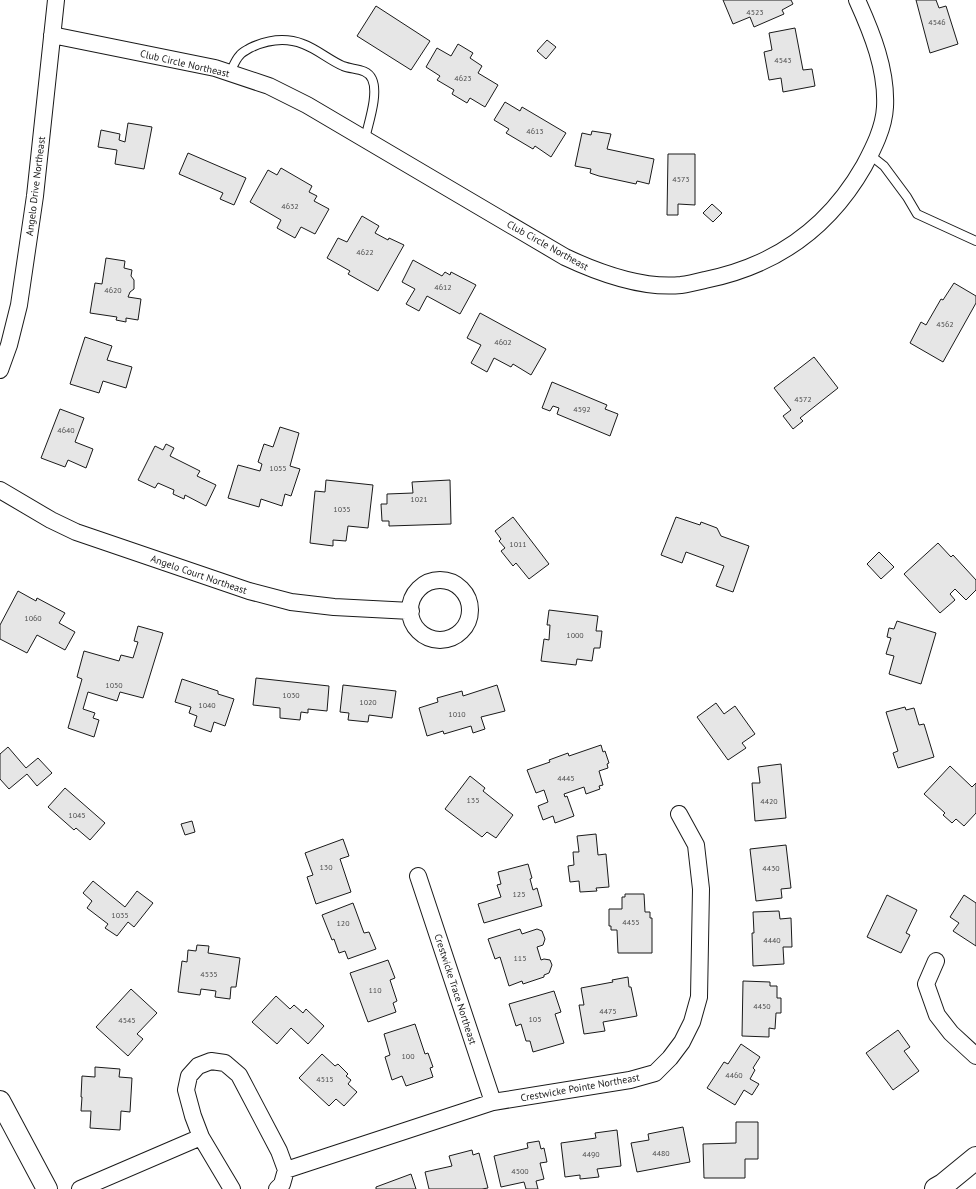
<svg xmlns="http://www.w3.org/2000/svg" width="976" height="1189" font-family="'PT Sans',sans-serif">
	<rect width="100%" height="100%" fill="#fff"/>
	<path fill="#e6e6e6" stroke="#1a1a1a" d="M723,0H791L793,4L782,10L784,14L754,27L750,17L733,24Z
		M916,0H936L939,8L946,6L958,44L930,53Z
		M376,6L430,41L411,70L357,36Z
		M795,28L803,70L812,69L815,86L783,92L781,78L769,80L764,52L772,50L769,33Z
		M547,40L556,47L546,59L537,51Z
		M458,44L473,53L470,58L482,66L478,73L498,85L485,107L470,98L467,103L452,94L454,90L437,80L440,76L426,67L437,48L451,56Z
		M505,102L520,111L522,107L566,133L551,157L535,146L533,149L506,133L509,129L494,120Z
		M128,123L152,127L144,169L115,164L117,150L98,147L101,130L120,134L119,140L125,142Z
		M592,131L611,134L607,149L654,159L649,184L637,181L636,184L599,176L590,173L591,169L575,166L582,133L591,135Z
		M188,153L246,178L234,205L220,199L223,193L179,174Z
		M668,154H695V205L678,204V215H667Z
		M281,168L312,186L309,192L317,196L314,201L329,209L315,234L301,227L295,238L277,228L281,220L250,202L268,170L277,175Z
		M712,204L722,213L713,222L703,213Z
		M362,216L379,226L375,233L388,240L389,238L404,245L378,291L348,274L350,271L327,258L338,238L347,242Z
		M106,258L125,261L124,268L132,270L131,276L134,280V289L130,292L128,297L141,299L138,320L126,318V322L116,320L117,317L90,313L95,283L102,284Z
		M413,260L442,276L445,272L450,275L451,272L476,285L460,314L427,296L419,311L406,304L415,289L402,282Z
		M954,283L976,296V303L943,362L910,343L921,322L926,325L941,299L943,300Z
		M480,313L546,349L531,375L513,364L511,367L494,358L487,372L471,363L481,345L467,338Z
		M85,337L112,346L107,360L132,367L126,388L103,381L99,393L70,384Z
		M814,357L838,388L800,418L803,421L793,429L783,416L791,410L774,388Z
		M552,382L607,405L605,409L618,414L610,436L557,414L559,408L553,406L550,411L542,408Z
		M60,409L84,418L75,442L93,449L86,468L68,460L65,467L41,458Z
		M280,427L299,433L290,466L300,469L291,496L285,494L282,506L261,499L259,507L228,498L238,465L260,471L262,464L258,462L264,444L273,447Z
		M166,444L174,448L170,456L200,471L197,476L216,485L206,506L185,495L184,499L173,494L174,490L158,483L155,488L138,480L155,446L163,450Z
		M326,480L373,485L368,528L348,526L346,541L333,540V546L310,543L315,491L325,492Z
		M450,480L451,524L389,526V521H382L381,504H387V494L413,493L412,482Z
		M513,517L549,564L529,579L516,563L513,566L501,551L505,548L499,541L501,539L495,531Z
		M676,517L700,525L701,522L717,528L721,536L749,546L733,592L716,586L724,566L686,552L682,563L661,555Z
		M938,543L951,557L953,555L976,580V590L966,600L955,589L950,594L955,600L940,613L904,574Z
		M879,552L894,567L881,579L867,564Z
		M18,591L36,601L37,598L65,613L59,623L75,632L65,650L37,635L27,653L0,639V625Z
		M549,610L598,616L596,631H602L600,648H594L592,661L577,659L576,665L541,661L544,639L549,640L550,625H547Z
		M897,621L936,633L921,684L889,674L894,656L886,654L891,638L887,637L889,628L894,629Z
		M138,626L163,633L143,698L120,692L117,701L88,692L83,709L95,713L93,718L99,720L94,737L68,728L82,679L77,677L84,651L119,661L121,655L133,658L138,642L134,641Z
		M256,678L329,686L327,711L308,709V713L301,712L300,720L280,718V708L253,705Z
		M182,679L218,691V694L234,699L225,726L214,722L211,732L194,726L197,716L189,713L191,707L175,702Z
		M343,685L396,691L392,718L369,715L368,722L348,720L349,713L340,712Z
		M497,685L505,711L481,717L485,729L473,733L471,726L444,734L443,731L427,736L419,708L438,702L437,698L462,691L463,696Z
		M716,703L724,714L735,706L755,734L742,743L746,748L728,760L697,717Z
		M905,707L906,710L914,708L919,725L924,724L934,757L898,768L893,753L898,751L886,712Z
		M601,745L603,752L605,751L609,763L607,764L608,768L599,771L603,785L599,786L600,789L586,794L584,787L564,794L565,797L567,796L574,816L555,823L553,816L543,820L538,806L548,802L544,790L536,793L527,770L550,762L549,760L568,753L569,756Z
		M8,747L26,768L38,758L52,773L37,786L27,774L9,789L0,779V754Z
		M781,764L786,818L755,821L752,783H760L758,767Z
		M950,766L972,787L976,783V813L964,826L956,819L952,823L943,815L945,813L924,794Z
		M470,776L485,788L483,791L513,815L496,838L487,832L482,837L445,809Z
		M65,788L105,823L90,840L76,828L74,830L48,807Z
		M192,821L195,832L185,835L181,824Z
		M596,834L598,855L606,854L609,887L596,888L597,891L580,892L579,881L570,882L568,866L574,865L573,852H579L577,836Z
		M343,839L349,856L340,859L351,892L316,904L307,877L313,875L305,853Z
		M786,845L791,888L781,889L782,898L756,901L750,849Z
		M528,864L532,878L530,879L533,890L537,888L542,906L484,923L478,904L501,897L497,885L501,884L498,872Z
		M93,881L125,907L137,891L153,903L134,927L128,922L117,936L105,928L108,924L87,908L92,901L83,893Z
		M625,894H644L645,912H650V918H652V953H618L617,930H611V926H609V909H622V897H625Z
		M887,895L917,910L906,933L910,935L901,953L867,937Z
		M964,895L976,903V946L953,931L959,923L950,917Z
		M353,903L364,933L369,932L376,949L348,959L345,951L339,953L334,939L332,940L322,915Z
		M779,911L780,919L791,918L792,947H783L784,964L753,966L752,933H754L753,912Z
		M520,929L522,934L537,929L542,931L545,939L543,945L537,947L541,960L544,959L550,960L552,965L549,973L544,975V977L523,984L522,981L509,986L500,957L495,959L488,939Z
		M197,945L209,946L208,953L240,958L236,987H231L230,999L215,997L216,991L201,989L200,995L178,992L182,961L187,962L188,950L196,951Z
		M388,960L395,978L390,980L397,1001L393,1003L396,1012L368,1022L350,973Z
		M628,977L629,987H631L637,1016L603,1022L605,1031L584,1034L579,1005H584L581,988L613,982L612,980Z
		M743,981L770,982V986H777V998H781V1013H776L775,1029L769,1028V1037L742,1036Z
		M131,989L157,1013L137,1034L143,1039L128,1056L96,1027Z
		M554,991L561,1012L555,1014L564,1043L533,1052L530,1041H526L521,1024L516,1026L509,1004Z
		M276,996L290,1009L294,1005L303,1013L306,1009L324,1026L308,1044L291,1028L277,1044L252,1022Z
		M415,1024L425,1054L428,1053L433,1067L430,1068L433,1077L406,1086L402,1076L392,1080L385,1057L390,1055L384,1034Z
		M898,1030L910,1047L904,1051L919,1071L893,1090L866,1053Z
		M741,1044L760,1057L753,1068L755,1070L750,1079L759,1084L752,1095L744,1090L735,1105L707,1088L724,1062L728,1064Z
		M322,1054L335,1066L338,1064L348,1074L346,1076L351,1080L348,1084L357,1092L344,1106L336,1099L329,1106L299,1078Z
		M95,1067L120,1069L119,1077L132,1078L130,1112L121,1111L120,1130L90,1128L91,1111H81L82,1097H81L82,1076L95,1077Z
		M736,1122H758V1159H745V1178H704L703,1144L736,1143Z
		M683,1127L690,1162L637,1172L631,1143L649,1140L648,1134Z
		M617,1130L621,1166L597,1169L599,1177L580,1179V1175L565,1177L561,1143L596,1138L595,1133Z
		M539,1141L541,1149L544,1148L547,1162L540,1163L544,1179L536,1181L538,1189H526L524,1182L501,1187L494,1156L528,1148L527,1143Z
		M472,1150L473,1155L479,1153L488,1188L482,1189H429L425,1172L452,1166L449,1156Z
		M411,1174L416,1189H376V1187Z"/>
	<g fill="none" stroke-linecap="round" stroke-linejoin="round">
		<defs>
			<path id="service" d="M230,73C233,67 235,60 240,55C242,52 247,50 250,48C267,40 285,37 303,44C317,49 329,60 343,66C353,70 367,68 372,79C379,94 368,124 365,139
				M870,155L884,166L907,197L917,214L976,241"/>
			<path id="minor" d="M52,35L215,68L269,86L307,105L565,257C599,273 642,289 681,285C689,284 697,282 705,280C775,266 828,229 864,166C873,149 884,128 885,107C887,70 872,33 857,0
				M0,370L9,345L19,305L35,196L56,0
				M0,490L51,520L76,532L249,591L291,602L334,607L411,611
				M410 610a30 30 0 1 1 60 0a30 30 0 1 1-60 0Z
				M418,876L493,1102
				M936,961L926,984L937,1015L951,1033L976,1056
				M201,1137L193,1116L186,1090L189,1076L198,1066L211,1061L225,1063L239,1075L279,1151L286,1170
				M80,1189L201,1137L232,1189
				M277,1189L282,1184L286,1170L493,1102L630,1080L655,1073L670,1058L682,1042L692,1022L699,997L701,889L696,845L679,814"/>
			<path id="tertiary" d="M0,1101L47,1189"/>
			<path id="secondary" d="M936,1189L943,1185L976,1158"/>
		</defs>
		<use href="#service" stroke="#1a1a1a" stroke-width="10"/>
		<use href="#minor" stroke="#1a1a1a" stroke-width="18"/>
		<use href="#tertiary" stroke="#1a1a1a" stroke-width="22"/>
		<use href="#secondary" stroke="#1a1a1a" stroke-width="24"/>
		<use href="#service" stroke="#fff" stroke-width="8"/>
		<use href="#minor" stroke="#fff" stroke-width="16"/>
		<use href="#tertiary" stroke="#fff" stroke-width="20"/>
		<use href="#secondary" stroke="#fff" stroke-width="22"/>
	</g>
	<g text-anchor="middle" stroke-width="3" stroke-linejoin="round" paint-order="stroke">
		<g font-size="8" fill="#4d4d4d">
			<text x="755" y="15">4523</text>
			<text x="937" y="25">4546</text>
			<text x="783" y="63">4543</text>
			<text x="463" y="81">4623</text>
			<text x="535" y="134">4613</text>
			<text x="681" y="182">4573</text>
			<text x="290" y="209">4632</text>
			<text x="365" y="255">4622</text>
			<text x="443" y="290">4612</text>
			<text x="113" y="293">4620</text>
			<text x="945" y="327">4562</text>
			<text x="503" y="345">4602</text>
			<text x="803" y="402">4572</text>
			<text x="582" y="412">4592</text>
			<text x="66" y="433">4640</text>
			<text x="278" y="471">1055</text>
			<text x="419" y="502">1021</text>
			<text x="342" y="512">1035</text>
			<text x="518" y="547">1011</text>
			<text x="33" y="621">1060</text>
			<text x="575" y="638">1000</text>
			<text x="114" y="688">1050</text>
			<text x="291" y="698">1030</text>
			<text x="368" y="705">1020</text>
			<text x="207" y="708">1040</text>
			<text x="457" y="717">1010</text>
			<text x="566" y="781">4445</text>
			<text x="473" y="803">135</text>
			<text x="769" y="804">4420</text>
			<text x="77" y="818">1045</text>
			<text x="326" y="870">130</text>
			<text x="771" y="871">4430</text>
			<text x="519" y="897">125</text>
			<text x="120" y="918">1035</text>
			<text x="631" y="925">4455</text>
			<text x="343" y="926">120</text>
			<text x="772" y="943">4440</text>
			<text x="520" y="961">115</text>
			<text x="209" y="977">4535</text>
			<text x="375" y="993">110</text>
			<text x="762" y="1009">4450</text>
			<text x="608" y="1014">4475</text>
			<text x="535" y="1022">105</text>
			<text x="127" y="1023">4545</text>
			<text x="408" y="1059">100</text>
			<text x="734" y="1078">4460</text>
			<text x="325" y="1082">4515</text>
			<text x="661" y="1156">4480</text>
			<text x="591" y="1157">4490</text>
			<text x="520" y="1174">4500</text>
		</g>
		<g font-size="10" fill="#1a1a1a" stroke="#fff">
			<text transform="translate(185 63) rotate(13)" y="4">Club Circle Northeast</text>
			<text transform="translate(35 186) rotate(-83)" y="4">Angelo Drive Northeast</text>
			<text transform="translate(548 245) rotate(29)" y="4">Club Circle Northeast</text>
			<text transform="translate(199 574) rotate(19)" y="4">Angelo Court Northeast</text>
			<text transform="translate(456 989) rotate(72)" y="4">Crestwicke Trace Northeast</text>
			<text transform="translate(580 1087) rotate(-10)" y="4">Crestwicke Pointe Northeast</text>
		</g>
	</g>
</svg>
